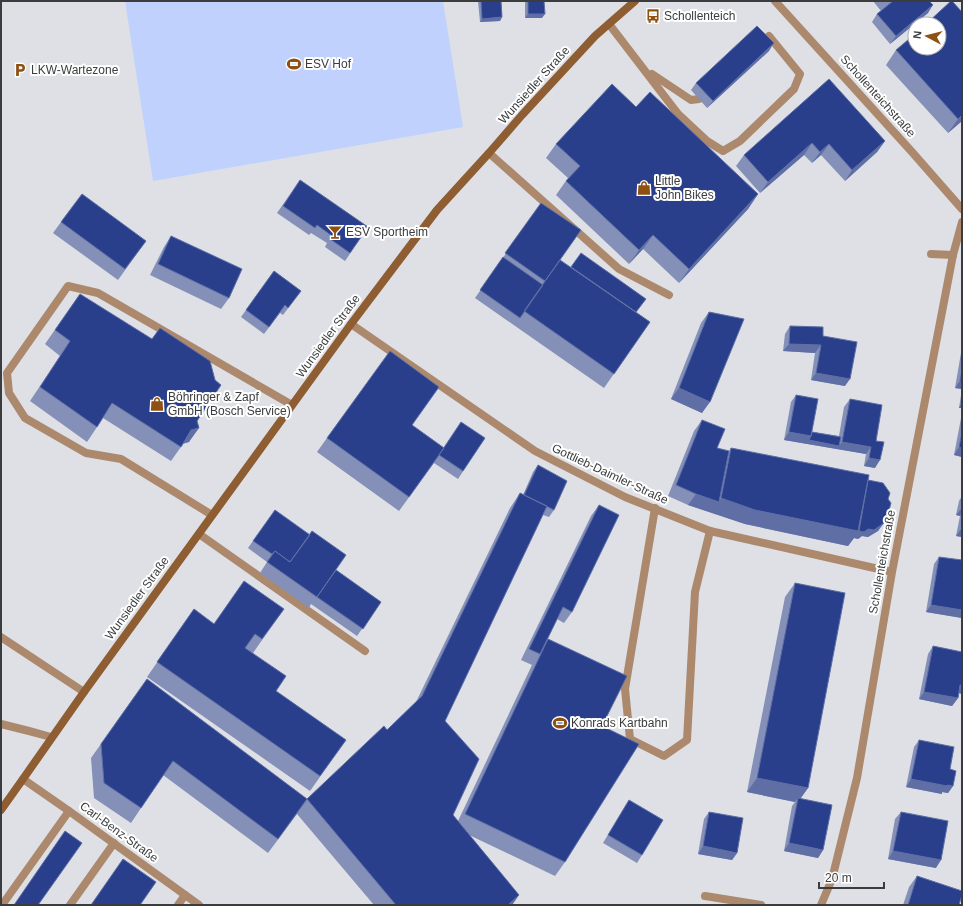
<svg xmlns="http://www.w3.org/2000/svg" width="963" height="906" font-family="Helvetica,sans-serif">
	<rect width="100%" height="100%" fill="#dee0e5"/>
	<path fill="#bfd1fc" d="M125,1H443L463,127L153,181Z"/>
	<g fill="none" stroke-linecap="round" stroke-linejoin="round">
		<path stroke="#ac896d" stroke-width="8" d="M609,24L678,114L707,141L723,151L740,141L794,89L800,74L769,36L761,42
			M652,74L691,100L699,99
			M489,153L619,269L669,295
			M931,254L953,255
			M655,508L625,689L630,739L664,756L687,740L695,592L710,531
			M212,515L121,459L86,453L25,418L9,393L7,373L68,286L98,293L292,405
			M199,534L365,651
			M1,637L84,692
			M1,724L29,731L51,737
			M705,896L761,905
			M2,905L69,811
			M70,905L114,843
			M178,905L185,895"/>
		<path stroke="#ac896d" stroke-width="8" d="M775,1L912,152L962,209
			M351,324L535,451L625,497L710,531L892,572
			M821,905L832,879L857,778L892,572L953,255L962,222"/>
		<path stroke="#ac896d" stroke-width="8" d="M23,779L69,811L199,905"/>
		<path stroke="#8f5d32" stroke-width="8" d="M1,810L23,779L84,692L351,324L437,210L489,153L522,115L595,36L635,1"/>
	</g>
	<path fill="#8490b8" d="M478,1H501L502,17L500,21L480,22Z
		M525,1H544L542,18H525Z
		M873,1H929L928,13L890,44L872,22L877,14L881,11Z
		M962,12V121L948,133L886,65L896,50Z
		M769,51L707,108L691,90L696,83Z
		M829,79L885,141L877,152L845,181L821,155L812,163L804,155L760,193L736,166L744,155Z
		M636,107L758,194L748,209L679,283L643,249L629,264L556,195L568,178L546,158L556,144Z
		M300,180L368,227L345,261L325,247L327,243L311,233L309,235L277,213Z
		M541,203L581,230L527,307L636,312L650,322L604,388L475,298Z
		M61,222L146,241L118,280L53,233Z
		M171,236L229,298L221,309L150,275L164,247Z
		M274,271L301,291L283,315L280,313L264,334L241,317Z
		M80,294L197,421L189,442L183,444L171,461L103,418L87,442L30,401L60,356L45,344Z
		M709,312L702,413L671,399L701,323Z
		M790,326L823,336L845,386L811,380L815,353L783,351L785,334Z
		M962,347V408H959L962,389L955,388Z
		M796,395L812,432L839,436L844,407L850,399L876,441L875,468L864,466L866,454L784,440L791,402Z
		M962,413V457L954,455Z
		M702,420L717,448L729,451L731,448L868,480L888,499V514L878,531L868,537L862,536L858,539L854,538L848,546L745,524L688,505L668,496L694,431Z
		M412,425L444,448L485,438L458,479L434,463L399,511L317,452L327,438Z
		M538,465L554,510L549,517L543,515L445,721L453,815L458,821L532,665L521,660L591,516L599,505L572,612L564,623L557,619L546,642L602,726L565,862L555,876L469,835L519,895L512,905H374L297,814L268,853L163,775L131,823L94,798L91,758L147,679L307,799L387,730L416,702L510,508L520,493L523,495L533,472Z
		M962,496V537L956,536L960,516L956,515L959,501Z
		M275,510L336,570L381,602L357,636L311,604L309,608L260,573L267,562L248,548Z
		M939,557L962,618L926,612L934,564Z
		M795,583L808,788L800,799L823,850L818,858L784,851L792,806L795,802L747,792L785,597Z
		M194,609L214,624L284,609L253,653L276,691L346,740L310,791L147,677Z
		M933,646L962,652V694L959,693L958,698L952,706L919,699L928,654Z
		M919,740L950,769L953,786L948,793L942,792V794L906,787L914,747Z
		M629,800L642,855L637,863L603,843L624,808Z
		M709,812L737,853L732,860L698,854L704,819Z
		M901,812L936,868L888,859L895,819Z
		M917,876L959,905H903L909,887Z"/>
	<path fill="#5f6fa6" d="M933,5L928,13L890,44L896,36Z
		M528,14H545L542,18H525Z
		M502,17L500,21L480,22L482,19Z
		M774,43L769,51L707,108L713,101Z
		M962,115V121L948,133L958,119Z
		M885,141L877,152L845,181L852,170Z
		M812,143L804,155L760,193L768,182Z
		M829,144L821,155L812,163L820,152Z
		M758,194L748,209L679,283L689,269Z
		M653,235L643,249L629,264L639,250Z
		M789,344L821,345L815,353L783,351Z
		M816,373L850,379L845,386L811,380Z
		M960,381H962V389L955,388Z
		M679,388L710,402L702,413L671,399Z
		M961,404H962V408H959Z
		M199,428L189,442L181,444L191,430Z
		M789,432L811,436L839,446L842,442L871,447L866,454L784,440Z
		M959,447L962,448V457L954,455Z
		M869,458L880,460L875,468L864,466Z
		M696,494L719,502L721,498L868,529L884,523L878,531L868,537L862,536L858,539L854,538L848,546L745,524L688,505Z
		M962,508V513L960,516L956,515Z
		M962,528V537L956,536Z
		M931,605L962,610V618L926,612Z
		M960,685H962V694L955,692Z
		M924,692L958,698L952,706L919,699Z
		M757,778L808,788L798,802V798L795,802L747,792Z
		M911,779L953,786L948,793L942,792V794L906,787Z
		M789,843L823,850L818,858L784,851Z
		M703,846L737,853L732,860L698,854Z
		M893,851L941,860L936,868L888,859Z
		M519,895L512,905H508Z"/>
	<path fill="#293f8b" stroke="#5f6fa6" d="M481,1H501L502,17L482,19Z
		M528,1H544L545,14H528Z
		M893,1H929L933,5L896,36L877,14Z
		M951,1H952L962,12V115L958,119L896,50L915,34V48H939V24H926Z
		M757,26L774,43L713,101L696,83Z
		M829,79L885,141L852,170L829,144L820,152L812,143L768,182L744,155Z
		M612,84L636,107L650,92L758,194L689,269L653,235L639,250L566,181L580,166L556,144Z
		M300,180L368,227L350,253L330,239L332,236L317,225L315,228L283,206Z
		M82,194L146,241L125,269L61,222Z
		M541,203L581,230L545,281L505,253Z
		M171,236L242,269L229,298L158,264Z
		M581,253L646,299L636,312L571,267Z
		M503,257L543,285L520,318L480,290Z
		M560,260L650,322L614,374L524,311Z
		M274,271L301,291L288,308L285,305L269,327L246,310Z
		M80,294L152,339L160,328L210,361L215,380L221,385L197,421L199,428L191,430L181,447L112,403L97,427L40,387L70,341L55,330Z
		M709,312L744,319L710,402L679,388Z
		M790,326L823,327V336L857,342L850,379L816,373L821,345L789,344Z
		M390,351L439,387L412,425L444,448L409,497L327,438Z
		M962,371V381H960Z
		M796,395L818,399L811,436L789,432Z
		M850,399L882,405L876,441L884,442L880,460L869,458L871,447L842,442Z
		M702,420L725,429L717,448L729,451L719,502L696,494L676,485Z
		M461,422L485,438L463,471L439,455Z
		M812,432L841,437L839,446L809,440L811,436Z
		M962,433V448L959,447Z
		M731,448L869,475L858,531L755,510L721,498Z
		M538,465L567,481L554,510L524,495Z
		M868,480L883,483L890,493L888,499L891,503L888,514L884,517V523L874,530L868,529L864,532L859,531Z
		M520,493L547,506L445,721L479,759L453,815L519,895L508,905H396L307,799L384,726L387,730L422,696Z
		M599,505L619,515L572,612L563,607L540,654L529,649Z
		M275,510L310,535L290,562L275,551L272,554L253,541Z
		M312,531L346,555L317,597L267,562L275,551L290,562Z
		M939,557L962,560V610L931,605Z
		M336,570L381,602L363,629L317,597Z
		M244,581L284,609L262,639L255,634L245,648L286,676L276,691L346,740L320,776L157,662L194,609L214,624Z
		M795,583L845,593L808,788L757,778Z
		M548,639L627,676L602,726L639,744L565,862L465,814Z
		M933,646L962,652V685H960L958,698L924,692Z
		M147,679L307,799L278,839L173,761L141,808L104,783L101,744Z
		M919,740L954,747L950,769L956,771L953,786L947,785V786L911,779Z
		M798,798L832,805L823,850L789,843Z
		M629,800L663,820L642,855L608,835Z
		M709,812L743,818L737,853L703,846Z
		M901,812L948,821L941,860L893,851Z
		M65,831L82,843L38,905H14Z
		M123,859L156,882L140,905H91Z
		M917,876L962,891V895L959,905H908Z"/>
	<defs>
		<symbol id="bus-bare" viewBox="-9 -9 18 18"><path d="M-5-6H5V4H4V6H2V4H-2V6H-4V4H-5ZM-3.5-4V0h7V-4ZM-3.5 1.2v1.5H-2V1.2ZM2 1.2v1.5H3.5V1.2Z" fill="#8e5112" stroke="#fff" stroke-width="2.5" paint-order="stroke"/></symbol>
		<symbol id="stadium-bare" viewBox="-9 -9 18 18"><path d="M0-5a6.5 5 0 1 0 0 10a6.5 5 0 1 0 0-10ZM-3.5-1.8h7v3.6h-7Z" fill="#8e5112" stroke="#fff" stroke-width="2.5" paint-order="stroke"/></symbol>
		<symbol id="parking-bare" viewBox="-9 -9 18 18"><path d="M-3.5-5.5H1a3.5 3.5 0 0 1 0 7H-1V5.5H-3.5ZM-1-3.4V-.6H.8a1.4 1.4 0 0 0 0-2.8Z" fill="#8e5112" stroke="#fff" stroke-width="2.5" paint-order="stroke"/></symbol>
		<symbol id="shop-bare" viewBox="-9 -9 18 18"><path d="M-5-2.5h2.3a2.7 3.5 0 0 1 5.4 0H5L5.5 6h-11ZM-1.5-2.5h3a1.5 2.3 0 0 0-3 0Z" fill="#8e5112" stroke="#fff" stroke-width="2.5" paint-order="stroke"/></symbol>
		<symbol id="bar-bare" viewBox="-9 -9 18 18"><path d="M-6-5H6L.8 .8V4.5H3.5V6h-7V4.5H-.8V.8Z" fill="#8e5112" stroke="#fff" stroke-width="2.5" paint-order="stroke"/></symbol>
	</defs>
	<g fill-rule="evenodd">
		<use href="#bus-bare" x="643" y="6" width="20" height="20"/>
		<use href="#stadium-bare" x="284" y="54" width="20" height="20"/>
		<use href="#parking-bare" x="10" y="60" width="20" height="20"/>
		<use href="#shop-bare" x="634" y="178" width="20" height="20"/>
		<use href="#bar-bare" x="325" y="222" width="20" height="20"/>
		<use href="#shop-bare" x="147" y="394" width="20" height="20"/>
		<use href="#stadium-bare" x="550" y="713" width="20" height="20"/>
	</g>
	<g text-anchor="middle" stroke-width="4" stroke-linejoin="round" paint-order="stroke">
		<g font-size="12" fill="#3b3c3e" stroke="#fff" text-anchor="start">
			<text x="664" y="20">Schollenteich</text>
			<text x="305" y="68">ESV Hof</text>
			<text x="31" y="74">LKW-Wartezone</text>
			<text x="655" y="185">Little<tspan x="655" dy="14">John Bikes</tspan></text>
			<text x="346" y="236">ESV Sportheim</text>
			<text x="168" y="401">Böhringer &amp; Zapf<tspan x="168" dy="14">GmbH (Bosch Service)</tspan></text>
			<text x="571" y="727">Konrads Kartbahn</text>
		</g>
		<g font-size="12" fill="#3b3c3e" stroke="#fff">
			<text transform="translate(534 85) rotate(-48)" y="4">Wunsiedler Straße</text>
			<text transform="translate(878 96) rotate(48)" y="4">Schollenteichstraße</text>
			<text transform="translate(328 336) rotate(-54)" y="4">Wunsiedler Straße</text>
			<text transform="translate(610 474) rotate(25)" y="4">Gottlieb-Daimler-Straße</text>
			<text transform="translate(882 562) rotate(-80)" y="4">Schollenteichstraße</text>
			<text transform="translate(137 598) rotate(-54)" y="4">Wunsiedler Straße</text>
			<text transform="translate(119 832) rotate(36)" y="4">Carl-Benz-Straße</text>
		</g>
	</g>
	<rect width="963" height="906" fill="none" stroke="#3b3c3e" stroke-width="4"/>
	<g transform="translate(927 36) rotate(277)"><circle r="19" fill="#ffffff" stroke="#b1b1b2"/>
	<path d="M0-3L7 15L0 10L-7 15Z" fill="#8e5112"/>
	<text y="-6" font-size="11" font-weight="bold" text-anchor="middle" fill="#3b3c3e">N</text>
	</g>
	<path d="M819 882v6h65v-6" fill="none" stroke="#3b3c3e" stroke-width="2"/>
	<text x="825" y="882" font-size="12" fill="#3b3c3e" stroke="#ffffff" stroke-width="3" paint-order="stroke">20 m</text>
</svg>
